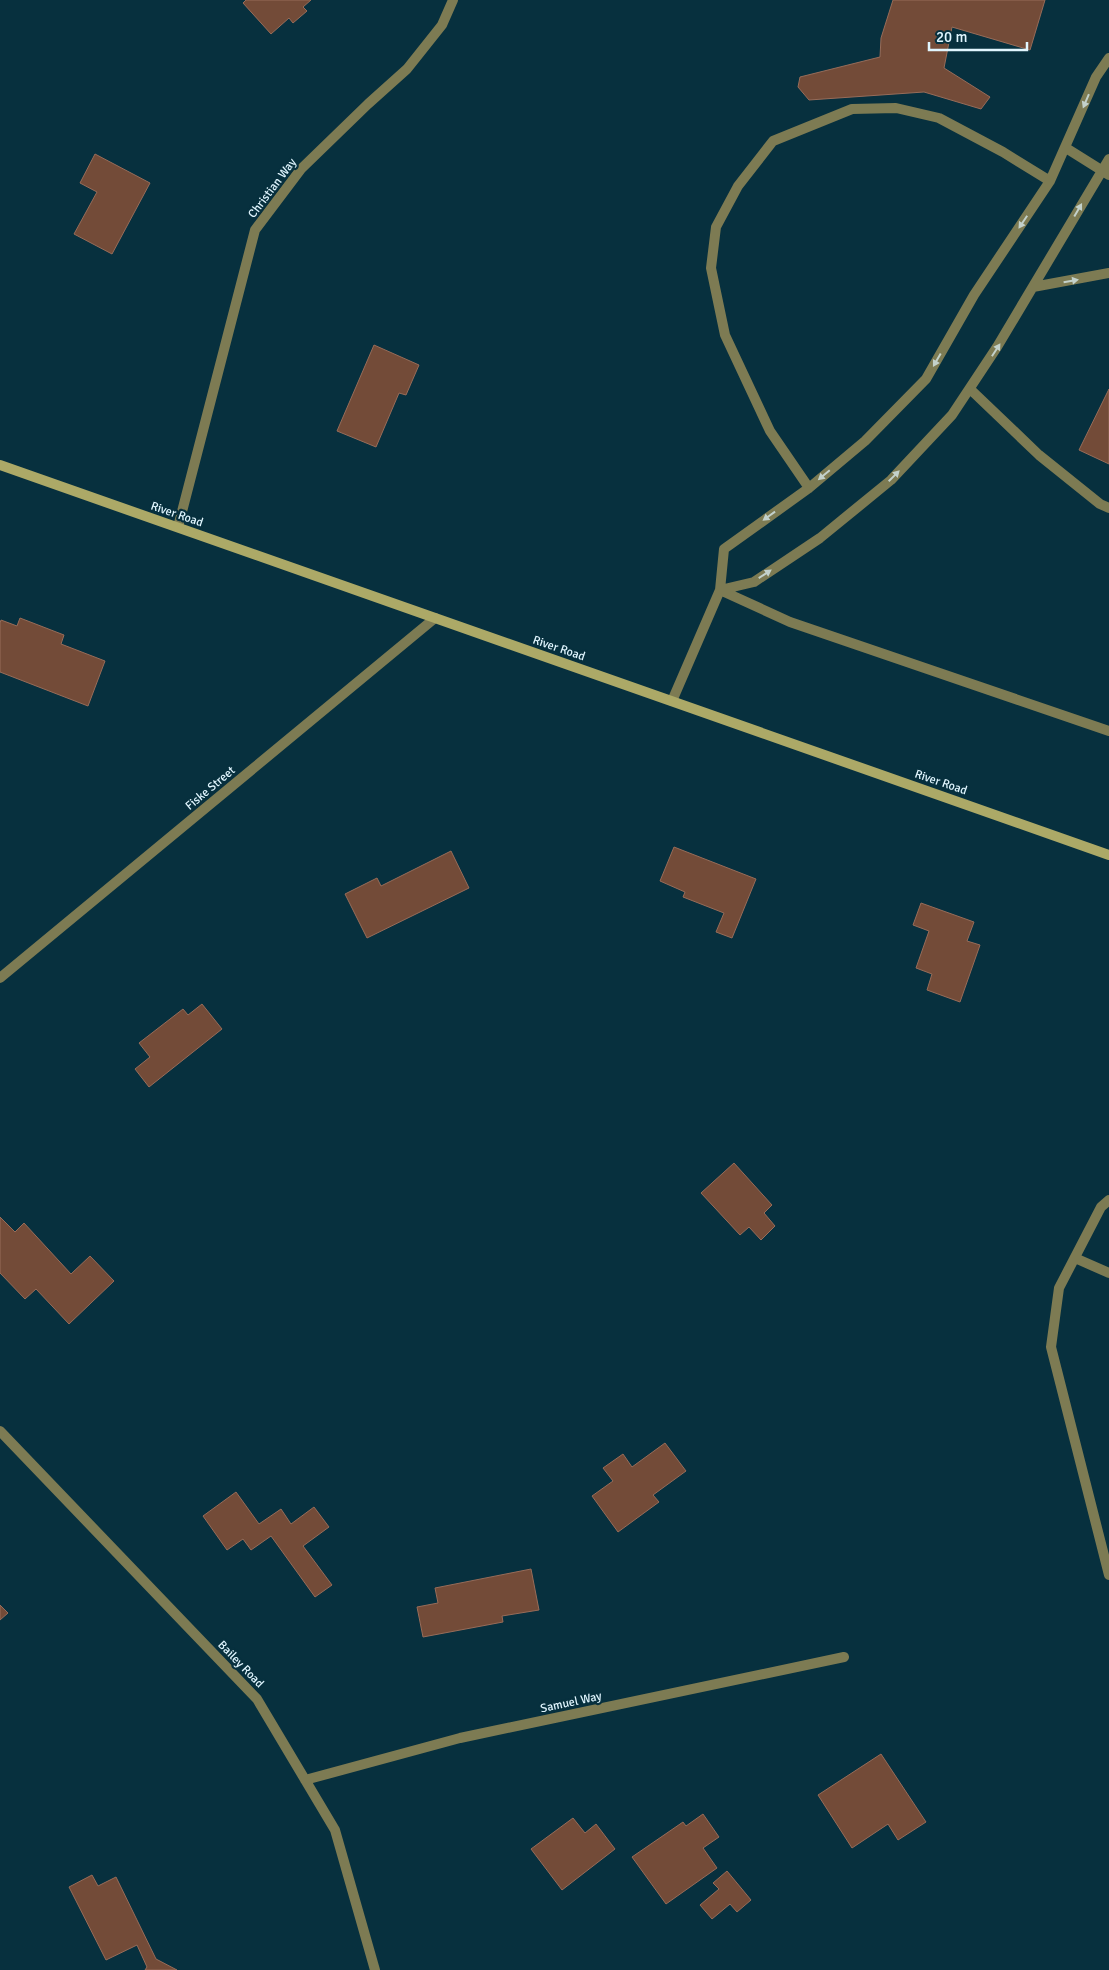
<svg xmlns="http://www.w3.org/2000/svg" width="1109" height="1970" font-family="Signika,sans-serif">
	<rect width="100%" height="100%" fill="#07303e"/>
	<path fill="#734b38" stroke="#976c59" d="M246,0H311L303,7L307,11L293,23L289,18L271,34L243,3Z
		M893,0H1045L1030,50L952,27L944,68L990,97L981,109L924,92L809,100L798,87L800,77L880,57L881,38Z
		M95,154L150,183L112,254L74,234L97,192L80,183Z
		M374,345L419,365L406,395L399,393L376,447L337,431Z
		M1109,389V464L1079,450Z
		M20,618L64,635L61,644L105,661L88,706L0,672V623L1,620L17,626Z
		M674,847L756,879L732,938L716,932L724,913L683,897L685,892L660,881Z
		M451,851L469,888L367,938L345,894L377,878L381,886Z
		M921,903L974,922L967,941L980,945L960,1002L927,990L932,974L916,968L929,931L913,925Z
		M202,1004L222,1029L149,1087L135,1069L150,1057L139,1043L183,1009L188,1015Z
		M734,1163L772,1205L764,1213L775,1226L761,1240L749,1227L740,1235L701,1193Z
		M0,1217L15,1232L24,1223L71,1274L90,1256L114,1281L69,1324L36,1289L25,1299L0,1273Z
		M665,1443L686,1471L653,1495L659,1502L618,1532L592,1496L613,1481L603,1468L623,1454L632,1467Z
		M236,1492L259,1524L281,1509L291,1524L314,1507L329,1527L303,1546L332,1585L315,1597L271,1536L251,1550L243,1539L227,1550L203,1516Z
		M531,1569L539,1610L502,1616L503,1622L423,1637L417,1607L438,1603L435,1588Z
		M0,1605L8,1613L0,1620Z
		M881,1754L926,1822L898,1840L888,1824L852,1848L818,1795Z
		M703,1814L719,1837L703,1848L717,1868L666,1904L632,1857L683,1822L686,1826Z
		M573,1818L585,1833L596,1824L615,1849L562,1890L531,1849Z
		M727,1871L751,1900L737,1912L730,1904L712,1919L700,1905L719,1889L713,1883Z
		M92,1875L98,1886L116,1877L156,1959L177,1970H145L147,1967L137,1945L106,1960L69,1887Z"/>
	<g fill="none" stroke-linecap="round" stroke-linejoin="round">
		<path stroke="#7d7b53" stroke-width="10" d="M1066,148L1109,175
			M1033,287L1109,273
			M970,389L1039,455L1100,504L1109,508
			M809,488L770,431L725,335L711,268L716,227L738,186L773,141L852,109L896,108L939,118L1003,152L1050,181
			M720,590L754,582L820,538L891,480L952,415L997,347L1109,159
			M720,590L790,622L1109,731
			M672,701L720,590L724,549L809,488L865,441L926,379L974,295L1050,181L1096,77L1109,58
			M1109,1200L1101,1207L1059,1288L1051,1347L1109,1575
			M1075,1258L1109,1273"/>
		<path stroke="#7d7b53" stroke-width="10" d="M178,527L255,230L301,169L368,104L407,69L442,25L453,0
			M0,978L435,618
			M0,1431L257,1699L335,1830L375,1970
			M305,1780L460,1738L844,1657"/>
		<path stroke="#aca967" stroke-width="10" d="M0,465L1109,855"/>
	</g>
	<defs><path id="oneway-solid" d="M-6-.8H1V-3.2L6.5 0L1 3.2V.8H-6Z" transform="scale(1.25)"/></defs>
	<g fill="#c3d1cb">
		<use href="#oneway-solid" transform="translate(1086 101) rotate(113)"/>
		<use href="#oneway-solid" transform="translate(1078 210) rotate(-60)"/>
		<use href="#oneway-solid" transform="translate(1023 222) rotate(124)"/>
		<use href="#oneway-solid" transform="translate(1071 281) rotate(-10)"/>
		<use href="#oneway-solid" transform="translate(996 350) rotate(-57)"/>
		<use href="#oneway-solid" transform="translate(937 360) rotate(120)"/>
		<use href="#oneway-solid" transform="translate(824 475) rotate(140)"/>
		<use href="#oneway-solid" transform="translate(894 476) rotate(-45)"/>
		<use href="#oneway-solid" transform="translate(769 516) rotate(144)"/>
		<use href="#oneway-solid" transform="translate(765 574) rotate(-33)"/>
	</g>
	<g text-anchor="middle" stroke-width="4.5" stroke-linejoin="round" paint-order="stroke">
		<g font-size="12" fill="#e1f6ff" stroke="#07303e">
			<text transform="translate(272 188) rotate(-53)" y="4">Christian Way</text>
			<text transform="translate(177 514) rotate(19)" y="4">River Road</text>
			<text transform="translate(559 648) rotate(19)" y="4">River Road</text>
			<text transform="translate(941 782) rotate(19)" y="4">River Road</text>
			<text transform="translate(210 788) rotate(-40)" y="4">Fiske Street</text>
			<text transform="translate(241 1664) rotate(46)" y="4">Bailey Road</text>
			<text transform="translate(571 1702) rotate(-12)" y="4">Samuel Way</text>
		</g>
	</g>
	<path d="M929 42v8h98v-8" fill="none" stroke="#e1f6ff" stroke-width="2.5"/>
	<text x="936" y="42" font-size="15" fill="#e1f6ff" stroke="#07303e" stroke-width="4" paint-order="stroke">20 m</text>
</svg>
